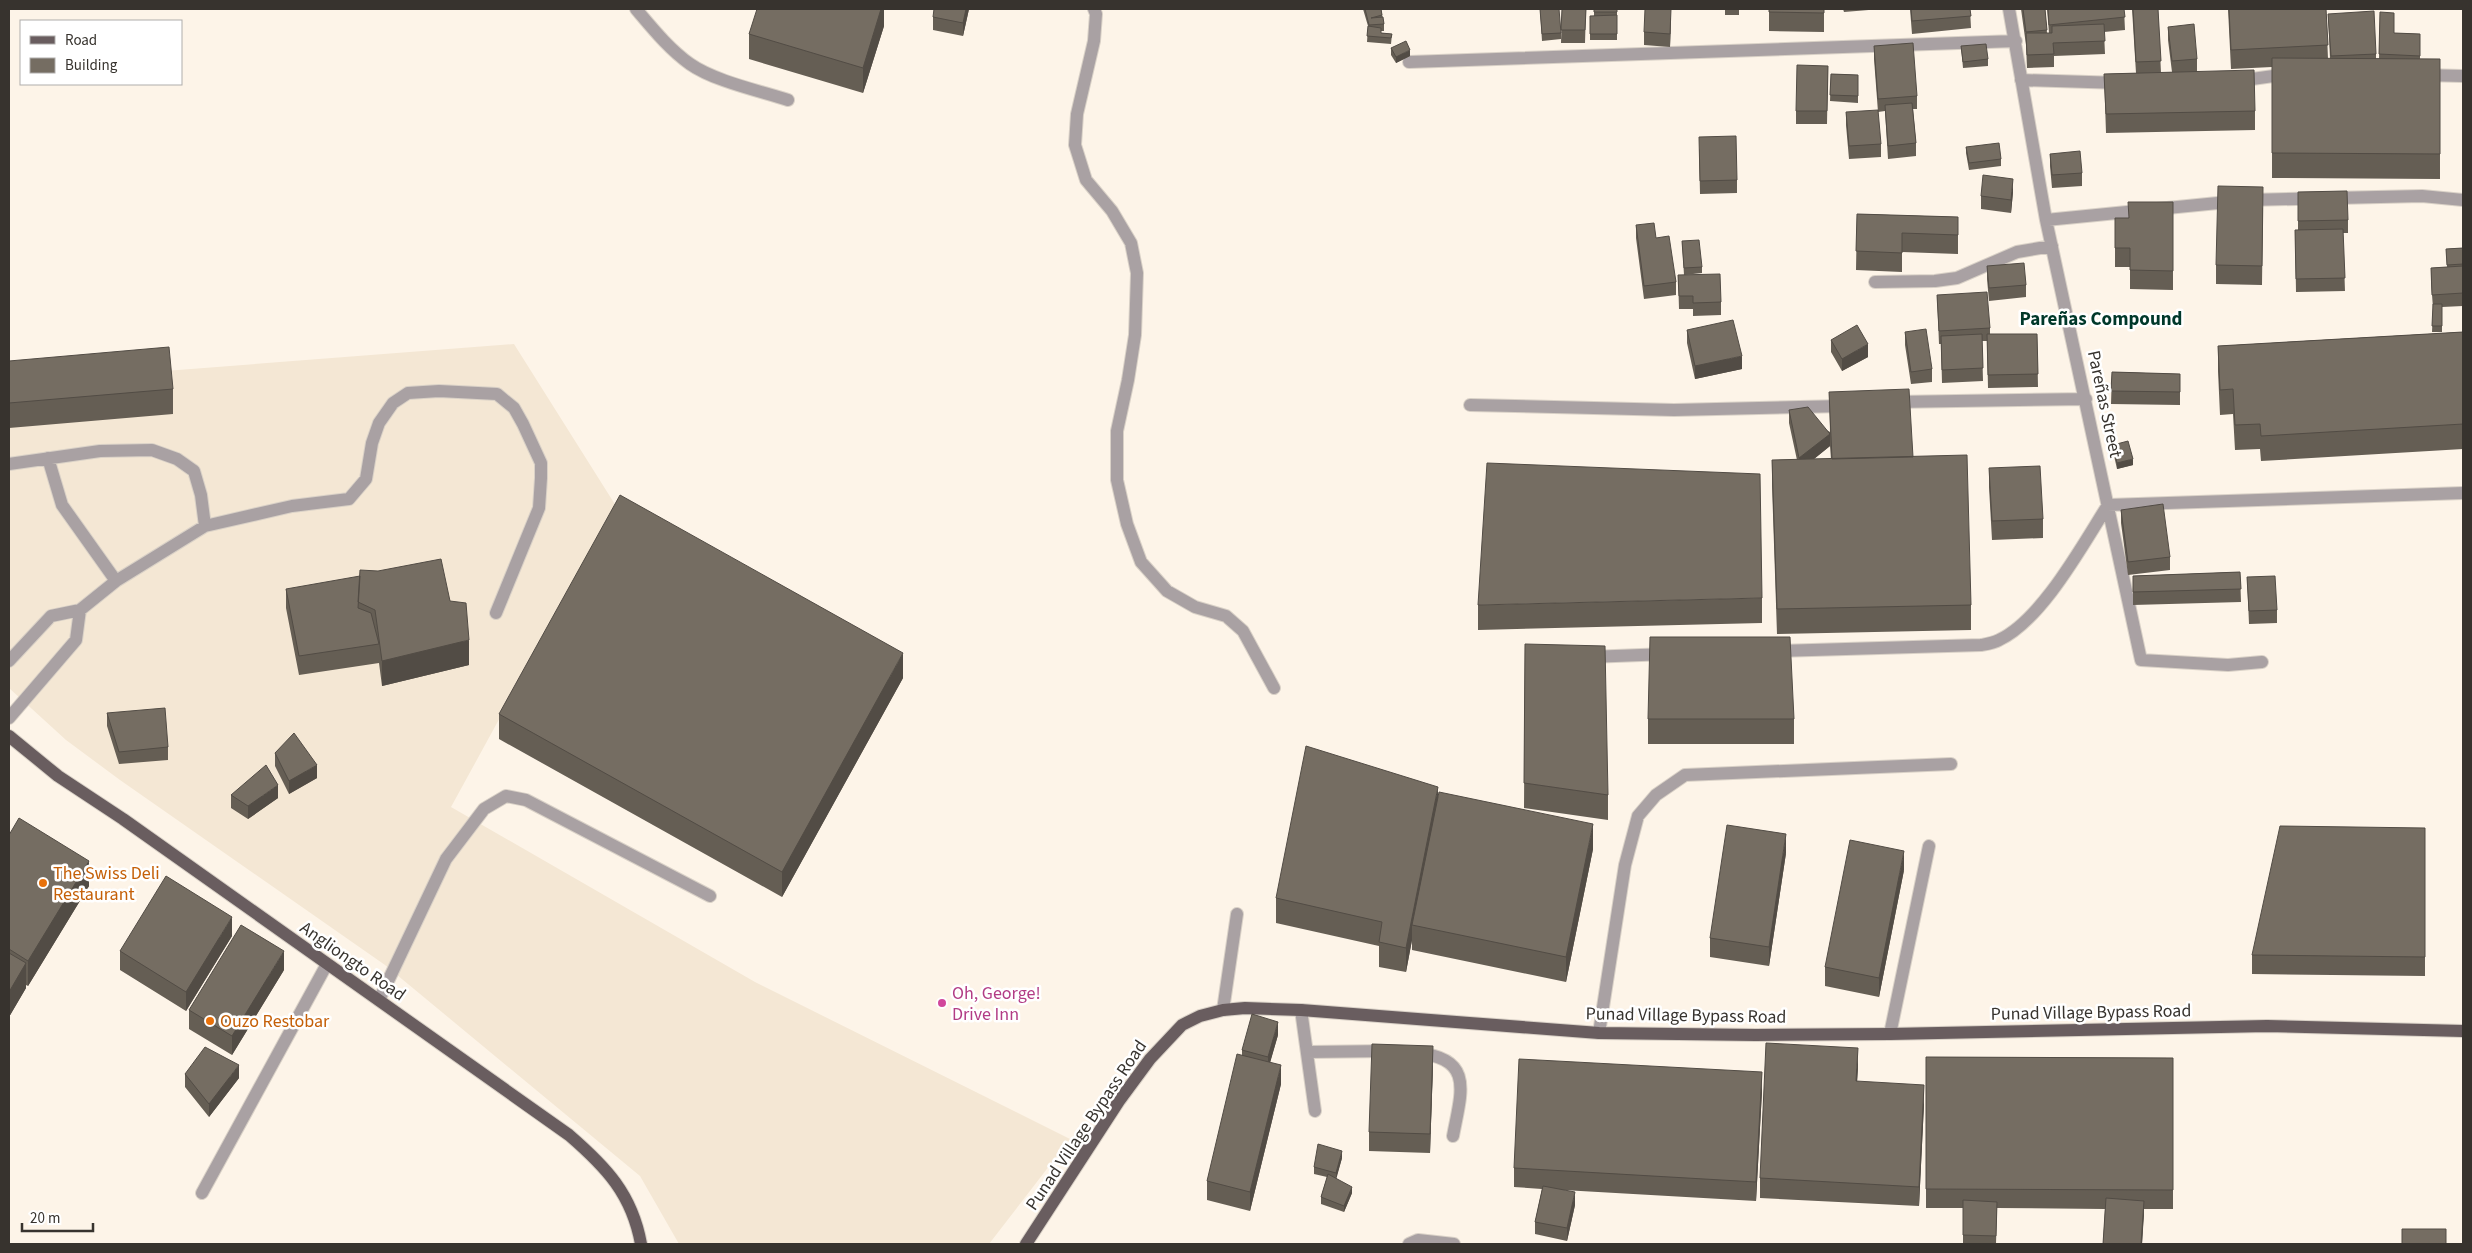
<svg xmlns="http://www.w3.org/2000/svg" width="2472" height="1253" font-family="'Source Sans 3',sans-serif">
	<rect width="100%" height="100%" fill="#fdf4e8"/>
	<path fill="#f4e7d4" d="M514,344L616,506L451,807L755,982L1070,1139L989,1244H679L640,1176L385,965L120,780L66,740L9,688V383Z"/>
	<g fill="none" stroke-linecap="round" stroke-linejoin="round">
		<defs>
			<path id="minor" d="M636,9C653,29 669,49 690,64C714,81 760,91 788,100
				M1094,9L1096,14L1094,41L1077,114L1075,145L1086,180L1112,211L1131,243L1137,273L1135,335L1128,380L1117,431V480L1127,524L1141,562L1167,591L1195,607L1226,616L1243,631L1274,688
				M2009,9L2046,220L2141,660L2228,665L2262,662
				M1409,62L2016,41
				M2423,75L2463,76
				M2021,80L2121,83
				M2238,81L2288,74
				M2046,220L2248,200L2422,196L2463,200
				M1875,282L1935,281L1957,278L2017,252L2052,246
				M1894,402L2086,399
				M1470,405L1674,410L1844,406
				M48,458L62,505L116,581
				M9,464L100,451L152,450L177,459L194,471L201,495L205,526
				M1774,651L1981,645C1987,644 1994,643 1999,640C2042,620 2083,544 2108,505L2463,493
				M1589,657L1667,654
				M9,661L51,616L80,610L116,581L205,526L292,506L349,499L366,479L372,443L379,423L393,403L408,393L439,391L497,394L514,408L523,424L541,463V478L539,508L496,613
				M9,718L76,640L80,610
				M379,1000L446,859L484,809L506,796L526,800L710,896
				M1223,1010L1237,914
				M1301,1010L1315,1111
				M1599,1033L1625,865L1638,816L1656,795L1685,775L1951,764
				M1890,1034L1929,846
				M1307,1052L1387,1051
				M1417,1053C1475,1058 1461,1093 1453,1136
				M202,1193L327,964
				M1409,1244L1418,1240L1454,1244"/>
			<path id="major" d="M9,736L58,776L123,819L569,1135C606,1167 632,1194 641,1244
				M1026,1244L1119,1101L1150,1059L1182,1025L1200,1016L1223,1010L1245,1008L1301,1010L1599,1033L1756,1035L1890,1034L2267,1026L2463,1031"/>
		</defs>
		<use href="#minor" stroke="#d9d1c7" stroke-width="14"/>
		<use href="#major" stroke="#d9d1c7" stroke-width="14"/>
		<use href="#minor" stroke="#a9a1a3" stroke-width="12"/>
		<use href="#major" stroke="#695d5f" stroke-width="12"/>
	</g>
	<path fill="#655e54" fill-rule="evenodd" d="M884,9V26L863,93L749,59V34Z
		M969,9L963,36L933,30V17Z
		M1363,9H1381L1384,24V31H1381V33L1392,34L1391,44L1367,42L1368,26Z
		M1540,9L1561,33V39L1542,41Z
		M1562,9H1586L1585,43H1561Z
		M1594,9H1617V40H1590V16H1594Z
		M1725,9H1739V15H1725Z
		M1769,9H1824V32L1769,31Z
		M1843,9H1881L1844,12Z
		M1910,9H1970L1971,28L1912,34Z
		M2021,9H2045L2047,33H2049L2047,9H2124L2125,30L2104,32L2105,54L2054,56V67L2027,68L2026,45Z
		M2132,9H2158L2161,73L2172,72L2168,40V27L2197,59V72L2255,111V130L2106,133L2104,74L2136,73Z
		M2228,9H2326L2328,59H2330L2328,14L2376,54V59H2379L2380,12L2394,33L2420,34V59H2440V179L2272,178V67L2231,69Z
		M1671,18L1670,47L1644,45V32Z
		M1874,46L1917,96V109H1913L1916,143V156L1888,159L1885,111L1878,112L1874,59Z
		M1961,46L1988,59V66L1963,68Z
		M1391,48L1410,56L1396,63L1391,55Z
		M1828,66L1827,124H1796V111Z
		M1831,74L1858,75V103L1830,101Z
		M1846,112L1881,144V157L1849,159L1846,125Z
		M1966,147L2001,159V166L1969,170L1966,153Z
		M1699,149L1737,180V193L1700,194Z
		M2050,154L2082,173V186L2052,188L2050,166Z
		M2013,192L2011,213L1981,209V196Z
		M2298,192L2348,220V233H2343L2345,291L2296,292L2295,230H2298Z
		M2173,202V290L2130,289V267H2115V218H2128Z
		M2263,207L2262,285L2216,284V265Z
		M1857,214L1958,217V254L1902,252V272L1856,270Z
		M1636,225L1656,238L1676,282V295L1644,299L1636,238Z
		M1682,241L1702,267V273L1684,275Z
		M2463,248V306L2442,307V332H2432L2433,308L2431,281V268L2447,267L2446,249Z
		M1987,266L2026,285V297L1989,301L1987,279Z
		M1678,275L1721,302V315L1693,316V309H1679Z
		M1937,295L1990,328V334H2037L2038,387L1988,388L1987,341H1982L1983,381L1942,383L1941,344H1939Z
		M1687,330L1742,369L1695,379L1687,343Z
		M1905,332L1932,369V382L1911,384L1905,345Z
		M2463,332V449L2261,461L2260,449L2235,450L2233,414L2220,415L2218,371V346Z
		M1831,340L1868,357L1842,371L1831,352Z
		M9,361L173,389V414L9,428Z
		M2112,372L2180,374V405L2111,404Z
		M1829,392L1913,457L1971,605V630L1777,634L1772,485V460H1797L1789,423V410L1830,432ZM1830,446L1831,459H1814Z
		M2113,445L2133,465L2117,469L2113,451Z
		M1989,468L2043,519V538L1992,540L1989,487Z
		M2121,510L2170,557V570L2128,575L2121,523Z
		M2240,572L2241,602L2133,605V576Z
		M2247,577L2277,610V623L2249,624Z
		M286,589L450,601L469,665L382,686L379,663L299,675L286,608Z
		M1762,598V623L1478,630V605Z
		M1525,644L1608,795V820L1524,808Z
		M903,678L782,897L499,739V714Z
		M107,713L168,747V760L119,764L107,726Z
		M1648,719H1794V744H1648Z
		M275,753L317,778L289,794L275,766Z
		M231,795L278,798L248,819L231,808Z
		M1438,797L1593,849L1566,982L1412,950V940L1406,972L1379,967V946L1276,923V898Z
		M2425,828V976L2252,974V955Z
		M9,835L89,886L28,986L26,985V988L9,1017Z
		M1786,853L1769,966L1710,957V938Z
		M1904,870L1879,997L1825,986V967Z
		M232,936L186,1011L120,970V951Z
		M284,970L232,1055L189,1029V1010Z
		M1278,1035L1270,1062L1281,1084L1250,1211L1207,1200V1181L1242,1055V1050Z
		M1926,1057L2173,1058V1209H2144L2142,1244H2103L2105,1209L1997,1208L1996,1244H1963V1208H1926Z
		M1433,1065L1430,1153L1369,1151V1132Z
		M1858,1067L1857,1081L1924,1104L1919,1206L1760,1198V1178Z
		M185,1074L239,1078L209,1117L185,1087Z
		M1762,1091L1756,1201L1563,1190L1575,1205L1567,1241L1535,1234V1222L1542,1189L1514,1187V1168Z
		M1342,1158L1336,1178L1352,1193L1344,1212L1321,1204V1197L1327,1177L1314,1174V1167Z"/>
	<path fill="#524c45" d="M881,9H884V26L863,93V68Z
		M966,9H969L963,36V23Z
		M1671,9V18L1670,47V34Z
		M1410,50V56L1396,63V57Z
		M2013,179V192L2011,213V200Z
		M1868,344V357L1842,371V359Z
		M1742,356V369L1695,379V366Z
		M1830,434V446L1799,471V458Z
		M2133,459V465L2117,469V463Z
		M469,640V665L382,686V661Z
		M903,653V678L782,897V872Z
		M317,765V778L289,794V781Z
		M278,785V798L248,819V806Z
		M1438,787V812L1412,925V940L1406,972V948Z
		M1593,824V849L1566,982V957Z
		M1786,834V853L1769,966V947Z
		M1904,851V870L1879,997V978Z
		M89,861V886L28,986V961Z
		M232,917V936L186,1011V992Z
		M284,951V970L232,1055V1036Z
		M26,963V988L9,1017V992Z
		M1278,1022V1035L1268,1070V1057Z
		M1433,1046V1065L1430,1153V1134Z
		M1858,1048V1067L1856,1100V1081Z
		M239,1065V1078L209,1117V1104Z
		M1281,1065V1084L1250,1211V1192Z
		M1762,1072V1091L1756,1201V1182Z
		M1924,1085V1104L1919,1206V1187Z
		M1342,1151V1158L1336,1180V1173Z
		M1352,1187V1193L1344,1212V1206Z
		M1575,1192V1205L1567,1241V1228Z
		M2144,1201V1214L2142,1244H2141Z"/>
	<path fill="#756d62" stroke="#524c45" d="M757,9H881L863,68L749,34Z
		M934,9H966L963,23L933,17Z
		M1365,9H1381L1382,15L1371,18L1383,17L1384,24L1369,25Z
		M1540,9H1559L1561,33L1542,34Z
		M1562,9H1586L1585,30H1561Z
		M1594,9H1617V12H1594Z
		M1645,9H1671L1670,34L1644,32Z
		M1769,9H1824V13L1769,12Z
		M1911,9H1970L1971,16L1912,21Z
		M2023,9H2045L2047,30L2026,32Z
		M2048,9H2124L2125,17L2049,25Z
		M2133,9H2158L2161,61L2136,62Z
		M2229,9H2326L2328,45L2231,50Z
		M2374,11L2376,54L2331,56L2328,14Z
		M2380,12L2394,13V33L2420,34V56L2379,54Z
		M1617,15V34H1590V16Z
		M2104,24L2105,41L2053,43L2054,54L2027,55L2026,33H2052V26Z
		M2194,24L2197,59L2172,61L2168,27Z
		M1368,26L1381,28V33L1392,34L1391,38L1367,36Z
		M1406,41L1410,50L1396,57L1391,48Z
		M1913,43L1917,96L1878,99L1874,46Z
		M1986,44L1988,59L1963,62L1961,46Z
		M2272,58L2440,59V154L2272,153Z
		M1797,65L1828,66L1827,111H1796Z
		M2254,70L2255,111L2106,114L2104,74Z
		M1831,74L1858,75V96L1830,95Z
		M1912,103L1916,143L1888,146L1885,105Z
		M1878,110L1881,144L1849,146L1846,112Z
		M1736,136L1737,180L1700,181L1699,137Z
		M1999,143L2001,159L1969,163L1966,147Z
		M2080,151L2082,173L2052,175L2050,154Z
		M1983,175L2013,179L2011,200L1981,196Z
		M2218,186L2263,187L2262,266L2216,265Z
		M2347,191L2348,220L2298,221V192Z
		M2128,202H2173V271L2130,270V248H2115V218H2129Z
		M1857,214L1958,217V235L1902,233V253L1856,251Z
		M1654,223L1656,238L1669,236L1676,282L1644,286L1636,225Z
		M2343,229L2345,278L2296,279L2295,230Z
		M1699,240L1702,267L1684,268L1682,241Z
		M2463,248V264L2447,265L2446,249Z
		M2024,263L2026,285L1989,288L1987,266Z
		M2463,266V293L2432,295L2431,268Z
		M1720,274L1721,302L1693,303V296H1679L1678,275Z
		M1987,292L1990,328L1939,331L1937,295Z
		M2433,304H2442V326H2432Z
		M1733,320L1742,356L1695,366L1687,330Z
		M1857,325L1868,344L1842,359L1831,340Z
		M1926,329L1932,369L1911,372L1905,332Z
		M2463,332V424L2261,436L2260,424L2235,425L2233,389L2220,390L2218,346Z
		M1982,334L1983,368L1942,370L1941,336Z
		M1987,334H2037L2038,374L1988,375Z
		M169,347L173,389L9,403V361Z
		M2112,372L2180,374V392L2111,391Z
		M1909,389L1913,457L1832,459L1829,392Z
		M1808,407L1830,434L1799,458L1789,410Z
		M2128,441L2133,459L2117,463L2113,445Z
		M1967,455L1971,605L1777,609L1772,460Z
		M1487,463L1760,474L1762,598L1478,605Z
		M2040,466L2043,519L1992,521L1989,468Z
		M620,495L903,653L782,872L499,714Z
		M2163,504L2170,557L2128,562L2121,510Z
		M441,559L450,601L466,603L469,640L382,661L375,610L358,602L360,570L378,571Z
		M2240,572L2241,589L2133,592V576Z
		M360,576L358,608L371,613L379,644L299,656L286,589Z
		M2275,576L2277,610L2249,611L2247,577Z
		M1650,637H1790L1794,719H1648Z
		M1525,644L1605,646L1608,795L1524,783Z
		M165,708L168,747L119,752L107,713Z
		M294,733L317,765L289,781L275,753Z
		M1306,746L1438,787L1406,948L1379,942L1382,922L1276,898Z
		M266,765L278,785L248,806L231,795Z
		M1439,792L1593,824L1566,957L1412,925Z
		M19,818L89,861L28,961L9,949V835Z
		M1727,825L1786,834L1769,947L1710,938Z
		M2280,826L2425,828V957L2252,955Z
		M1850,840L1904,851L1879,978L1825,967Z
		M166,876L232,917L186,992L120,951Z
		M241,925L284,951L232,1036L189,1010Z
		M9,953L26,963L9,992Z
		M1252,1014L1278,1022L1268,1057L1242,1050Z
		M1766,1043L1858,1048L1856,1081L1924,1085L1919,1187L1760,1178Z
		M1372,1044L1433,1046L1430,1134L1369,1132Z
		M205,1047L239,1065L209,1104L185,1074Z
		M1237,1054L1281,1065L1250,1192L1207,1181Z
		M1926,1057L2173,1058V1190L1926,1189Z
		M1519,1059L1762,1072L1756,1182L1514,1168Z
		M1318,1144L1342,1151L1336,1173L1314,1167Z
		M1328,1174L1352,1187L1344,1206L1321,1197Z
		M1543,1186L1575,1192L1567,1228L1535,1222Z
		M2106,1198L2144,1201L2141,1244H2103Z
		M1963,1200L1997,1202L1996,1236L1963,1235Z
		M2402,1229H2446V1244H2402Z"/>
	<g fill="#e8710a" stroke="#fff" stroke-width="2">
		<circle cx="43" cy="883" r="5"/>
		<circle cx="210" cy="1021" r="5"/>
	</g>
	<circle fill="#d1479c" stroke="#fff" stroke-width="2" cx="942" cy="1003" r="5"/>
	<g text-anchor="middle" stroke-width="5" stroke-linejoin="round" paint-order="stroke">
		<g font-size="18" fill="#37332e" stroke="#fff">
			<text transform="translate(2105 404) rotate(78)" y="6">Pareñas Street</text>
			<text transform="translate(353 961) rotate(35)" y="6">Angliongto Road</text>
			<text transform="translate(2091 1012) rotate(-1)" y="6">Punad Village Bypass Road</text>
			<text transform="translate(1686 1015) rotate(1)" y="6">Punad Village Bypass Road</text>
			<text transform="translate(1086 1125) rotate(-56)" y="6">Punad Village Bypass Road</text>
		</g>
		<g font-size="18" fill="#c56008" stroke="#fff" text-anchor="start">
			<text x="53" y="879">The Swiss Deli<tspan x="53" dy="21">Restaurant</tspan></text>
			<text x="220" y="1027">Ouzo Restobar</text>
		</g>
		<g font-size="18" fill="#b23c85" stroke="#fff" text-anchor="start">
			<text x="952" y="999">Oh, George!<tspan x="952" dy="21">Drive Inn</tspan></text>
		</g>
		<g font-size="19" font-weight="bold" fill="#00382a" stroke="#fff">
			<text x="2101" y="325">Pareñas Compound</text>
		</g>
	</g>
	<rect width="2472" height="1253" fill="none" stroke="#37332e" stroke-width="20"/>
	<rect x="20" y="20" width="162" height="65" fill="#ffffff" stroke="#afadab"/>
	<rect x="30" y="36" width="25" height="8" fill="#695d5f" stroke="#afadab"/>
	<text x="65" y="45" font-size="15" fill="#37332e">Road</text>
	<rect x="30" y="58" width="25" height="15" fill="#756d62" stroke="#afadab"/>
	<text x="65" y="70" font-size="15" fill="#37332e">Building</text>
	<path d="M22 1223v8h71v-8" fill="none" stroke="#37332e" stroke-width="2.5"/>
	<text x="30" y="1223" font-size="15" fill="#37332e" stroke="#ffffff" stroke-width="4" paint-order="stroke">20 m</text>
</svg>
